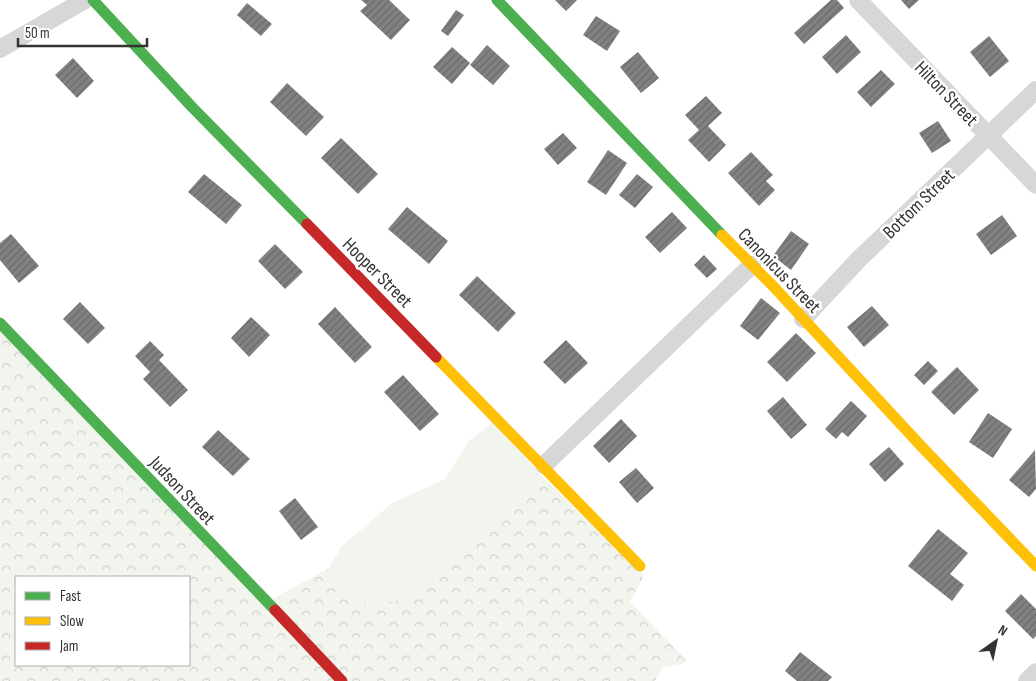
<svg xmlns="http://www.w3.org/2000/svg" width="1036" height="681" font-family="'Sofia Sans Condensed',sans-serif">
	<defs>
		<pattern id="forest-crowns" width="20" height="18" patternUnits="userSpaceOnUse" patternTransform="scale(1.25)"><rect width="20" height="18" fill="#f1f5ed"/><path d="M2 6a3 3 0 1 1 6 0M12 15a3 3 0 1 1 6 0" fill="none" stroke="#cfd2cc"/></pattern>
		<pattern id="building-hatch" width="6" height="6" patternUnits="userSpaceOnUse" patternTransform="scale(1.25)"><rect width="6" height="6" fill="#818181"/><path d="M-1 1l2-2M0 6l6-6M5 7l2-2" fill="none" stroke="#6a6a6a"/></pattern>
	</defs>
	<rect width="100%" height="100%" fill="#fff"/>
	<path fill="url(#forest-crowns)" fill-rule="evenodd" d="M0,319L269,601L329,568L337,590L435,584L465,550L499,525L544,478L644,575L630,602L687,661L682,664L662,668L655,681H0ZM16,577H189V665H16Z"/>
	<path fill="#f1f5ed" d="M494,421L544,478L499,525L465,550L435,584L417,597L377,604L355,601L337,590L329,568L341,547L392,503L445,479L469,441Z"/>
	<path fill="url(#building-hatch)" d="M361,0H389L410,20L391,40L360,11L367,5Z
		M555,0H577L566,11Z
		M831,0H837L844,8L804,44L794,33Z
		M901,0H919L909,9Z
		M247,3L272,24L261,36L237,15Z
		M456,10L464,15L448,36L441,31Z
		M596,16L620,31L607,51L583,35Z
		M846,35L861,52L837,74L822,57Z
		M989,36L1009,61L990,77L970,52Z
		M487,45L510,66L493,85L470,65Z
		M452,47L470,63L452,84L433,67Z
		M638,52L659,78L641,93L620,67Z
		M73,58L94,81L77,98L55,75Z
		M881,70L895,84L871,107L857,92Z
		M287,83L324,117L306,136L270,102Z
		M706,96L722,113L708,126L726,145L709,162L688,140L699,130L685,115Z
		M938,121L951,141L932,153L919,133Z
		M563,133L577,148L558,165L544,149Z
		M341,138L378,174L358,194L321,158Z
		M608,150L627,163L606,195L587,182Z
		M751,152L773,175L766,181L775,190L759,206L728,173Z
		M204,174L242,205L226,224L188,192Z
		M637,174L653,187L635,208L619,195Z
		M407,207L448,241L429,264L388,229Z
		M672,212L687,228L660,253L645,237Z
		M1002,215L1017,236L991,255L976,234Z
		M791,231L809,244L791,270L773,256Z
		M11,234L39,266L19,283L0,260V243Z
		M275,244L303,272L285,289L258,261Z
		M704,255L717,269L707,278L694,265Z
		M477,276L516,313L498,332L459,295Z
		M761,298L780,313L758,340L740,326Z
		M80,302L105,328L88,344L63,319Z
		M872,306L889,325L864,347L847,327Z
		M335,307L372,347L355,363L318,324Z
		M251,317L270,335L249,357L231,338Z
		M796,333L816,353L787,382L767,362Z
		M566,340L588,363L565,384L543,362Z
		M150,341L164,355L159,360L188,390L170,407L143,379L150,372L135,356Z
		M928,361L938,371L924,385L914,375Z
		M957,367L979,390L954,415L931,392Z
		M403,375L439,414L420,431L384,392Z
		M783,397L807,425L791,439L767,411Z
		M851,401L867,416L848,437L842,432L836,439L825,429Z
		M988,413L1012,429L993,458L969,442Z
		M621,419L637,436L609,463L593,446Z
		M218,430L250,459L233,476L202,447Z
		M889,447L904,464L885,482L869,464Z
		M1035,450L1036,489L1029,497L1009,480Z
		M636,468L654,488L637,503L619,482Z
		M295,498L318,527L301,540L279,511Z
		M938,529L968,553L950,574L964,585L952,601L908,566Z
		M1021,594L1036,609V636L1033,639L1005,611Z
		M800,652L832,677L828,681H797L785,671Z"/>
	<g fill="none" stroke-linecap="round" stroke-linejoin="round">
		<path stroke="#d7d7d7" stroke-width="18" d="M858,0L1036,185
			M0,49L85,0
			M803,319L858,260L1036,90
			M544,465L752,265
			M1027,681L1036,672"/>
		<path stroke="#4caf50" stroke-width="11" d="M93,0L192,107L307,224
			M497,0L722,235
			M0,323L275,610"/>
		<path stroke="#ffc107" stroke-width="11" d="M722,235L773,286L922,447L1036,566
			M436,357L640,566"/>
		<path stroke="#c62828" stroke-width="11" d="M307,224L436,357
			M275,610L342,681"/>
	</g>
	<g text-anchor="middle" stroke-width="5" stroke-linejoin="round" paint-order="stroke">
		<g font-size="19" fill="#333" stroke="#fff">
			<text transform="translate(947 93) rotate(46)" y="7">Hilton Street</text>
			<text transform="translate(918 203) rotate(-44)" y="7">Bottom Street</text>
			<text transform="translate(780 270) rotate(46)" y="7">Canonicus Street</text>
			<text transform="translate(378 272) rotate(45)" y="7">Hooper Street</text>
			<text transform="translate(183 490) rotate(47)" y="7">Judson Street</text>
		</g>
	</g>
	<rect x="15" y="576" width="175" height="90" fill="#ffffff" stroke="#adadad"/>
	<rect x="25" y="592" width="25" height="8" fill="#4caf50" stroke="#adadad"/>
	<text x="60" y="601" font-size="15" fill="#333333">Fast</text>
	<rect x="25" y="617" width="25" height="8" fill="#ffc107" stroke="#adadad"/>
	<text x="60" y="626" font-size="15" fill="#333333">Slow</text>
	<rect x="25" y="642" width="25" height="8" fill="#c62828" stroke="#adadad"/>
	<text x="60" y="651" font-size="15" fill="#333333">Jam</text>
	<g transform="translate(996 641) rotate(33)" stroke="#ffffff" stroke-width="4" paint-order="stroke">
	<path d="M0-4L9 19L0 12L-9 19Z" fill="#333333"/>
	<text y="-8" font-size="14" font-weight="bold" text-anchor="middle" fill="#333333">N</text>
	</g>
	<path d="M18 38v8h129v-8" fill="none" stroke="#333333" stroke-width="2.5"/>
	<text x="25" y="38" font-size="15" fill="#333333" stroke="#ffffff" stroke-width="4" paint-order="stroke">50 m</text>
</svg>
